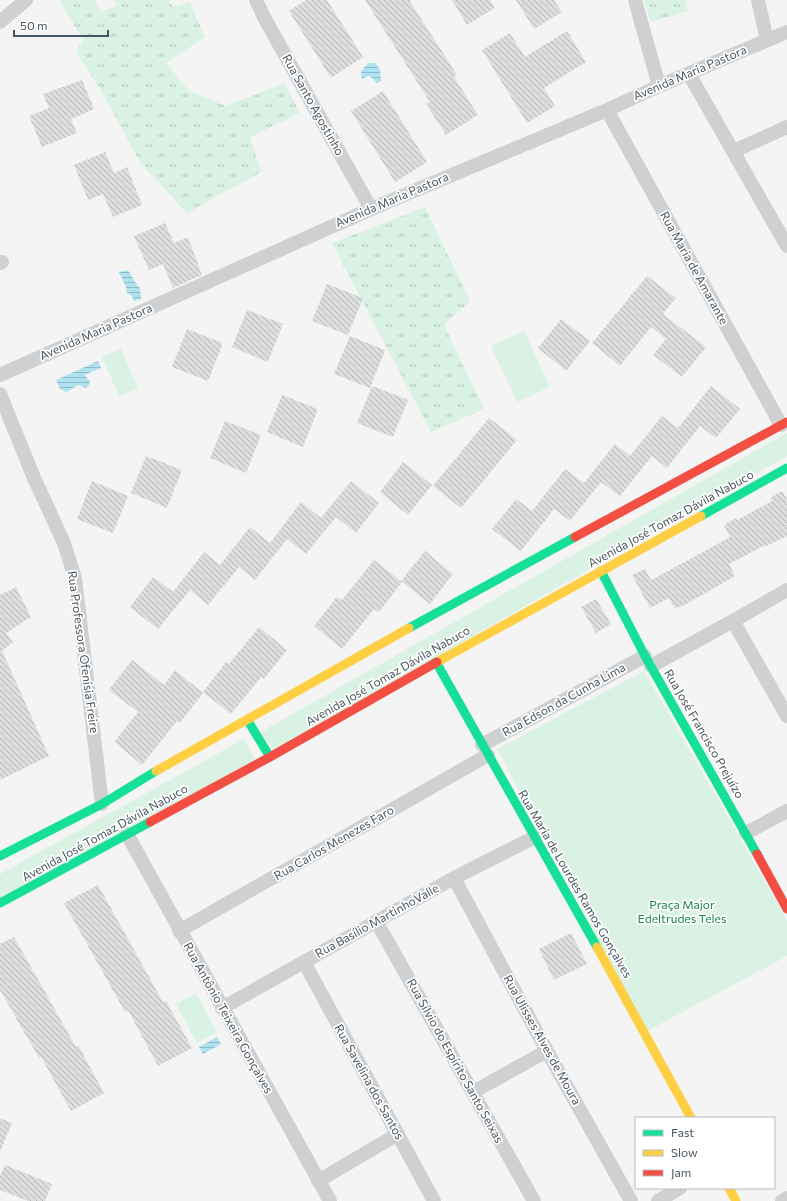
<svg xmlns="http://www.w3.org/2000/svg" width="787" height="1201" font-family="Commissioner,sans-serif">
	<defs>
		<pattern id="grass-tufts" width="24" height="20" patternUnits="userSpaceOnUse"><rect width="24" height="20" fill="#d9f2e3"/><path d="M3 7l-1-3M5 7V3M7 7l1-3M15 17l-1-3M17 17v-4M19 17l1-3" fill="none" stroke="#b2c7bb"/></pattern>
		<pattern id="water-rules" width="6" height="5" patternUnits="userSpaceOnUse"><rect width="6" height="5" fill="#aee2f0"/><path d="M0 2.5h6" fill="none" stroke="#90bac6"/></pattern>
		<pattern id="building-back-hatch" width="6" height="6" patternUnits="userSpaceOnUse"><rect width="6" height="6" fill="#ddddde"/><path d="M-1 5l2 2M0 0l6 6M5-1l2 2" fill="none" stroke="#b5b6b7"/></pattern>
	</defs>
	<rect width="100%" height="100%" fill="#f4f4f4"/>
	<path fill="url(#grass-tufts)" d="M59,0H94L102,12L117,6L113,0H169L173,7L190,2L205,37L166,63L189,91L226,106L285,83L300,113L250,137L261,172L187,213L141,164L99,87L76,52L83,40Z
		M644,0H685L688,11L651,22Z
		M425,207L470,301L444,325L484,409L431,432L332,243Z"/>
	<path fill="#d9f2e3" d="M524,331L550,387L517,402L491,346Z
		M121,349L138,388L119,396L102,357Z
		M787,433V456L274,750L261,732Z
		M644,671L787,920V956L647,1031L497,749Z
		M244,739L255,760L0,899V874Z
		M196,993L217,1032L197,1043L176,1004Z"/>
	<path fill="url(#water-rules)" d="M368,63H375L380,70L381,81L377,83L371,77L368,76L362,79L361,72Z
		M128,270L137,285L140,288L141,299L134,301L132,296L127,293L126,287L119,272Z
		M98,361L101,368L84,375L90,381L89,385L86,388L78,385L67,392L60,389L56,380Z
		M217,1037L221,1044L203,1054L199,1047Z"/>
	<path fill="url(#building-back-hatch)" d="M306,0H327L363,57L331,78L289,11Z
		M365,0H409L457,75L454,77L478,115L446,135L426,104L430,102Z
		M452,0H490L495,8L467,25Z
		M516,0H554L562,12L534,29Z
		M567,31L586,62L544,88L555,106L527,123L482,50L510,33L525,57Z
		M82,80L94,109L71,119L77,133L42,147L29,116L49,108L43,94Z
		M383,91L427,162L395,182L351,111Z
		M105,152L114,173L127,167L142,205L113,217L103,194L88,200L74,165Z
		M165,223L174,243L188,237L202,275L173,288L163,264L149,270L134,236Z
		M647,276L676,298L663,314L706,347L682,377L653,355L666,339L651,327L620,366L592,343Z
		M327,284L363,298L348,335L312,321Z
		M247,310L283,324L268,362L232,347Z
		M561,319L590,341L566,371L538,348Z
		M187,329L223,343L208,381L172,367Z
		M350,336L385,350L370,388L334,374Z
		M372,386L408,400L393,437L357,423Z
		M711,386L740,409L716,438L700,426L667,468L652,456L620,496L601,482L570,521L554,509L521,551L492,529L516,499L532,511L565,469L584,483L615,444L630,456L662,416L678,428Z
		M282,395L318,409L303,447L267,432Z
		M489,418L517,440L461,508L433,486Z
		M225,421L261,435L246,473L210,458Z
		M146,456L182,470L167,508L131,493Z
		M403,462L432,485L408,515L380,492Z
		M92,481L128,496L113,533L77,519Z
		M351,481L379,503L356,533L336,517L306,554L287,539L255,580L239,567L208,605L190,590L158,629L130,607L153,577L173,592L204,552L220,565L250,527L270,543L301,502L321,518Z
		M782,491L787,499V536L764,547L763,546L729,564L735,576L688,603L675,609L669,598L650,608L632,575L645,569L651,580L683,563L730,537L724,525L736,518L737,520L772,501L770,498Z
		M425,551L453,574L430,604L401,581Z
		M374,560L402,582L379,612L374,609L342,649L314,626L337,597L342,600Z
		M16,587L31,617L6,633L13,642L2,651L49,756L0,780V595Z
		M596,599L611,624L596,633L581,607Z
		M259,627L287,650L264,679L261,677L231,714L203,692L226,662L229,664Z
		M132,660L164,685L175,670L203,693L180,723L177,721L142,765L114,742L138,712L109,690Z
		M98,885L163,1002L166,1001L192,1048L158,1066L128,1010L125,1012L64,903Z
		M571,933L587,964L554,980L539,949Z
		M14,937L76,1047L78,1045L104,1093L71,1111L41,1057L39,1058L0,990V944Z
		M0,1118L12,1123L0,1152Z
		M5,1165L52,1184L45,1201H28L0,1190V1176Z"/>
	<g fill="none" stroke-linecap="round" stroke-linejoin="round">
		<path stroke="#ced0d2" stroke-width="14" d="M256,0L265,19L371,209
			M635,0L659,86
			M758,0L767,40
			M0,22L26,0
			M689,74L787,246
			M607,110L781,425
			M734,151L787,127
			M0,263L2,262
			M0,375L371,209L607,110L659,86L787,32
			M0,394L34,478L64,543L75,578L102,804
			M733,621L787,716
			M651,666L733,621L787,590
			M482,745L645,656
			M746,833L787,811
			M127,834L330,1201
			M454,878L547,1051L631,1201
			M376,921L534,1201
			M179,931L488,755
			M304,962L434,1201
			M222,1008L454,878L535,837
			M473,1092L547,1051
			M318,1181L398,1134
			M658,1201L680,1188
			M782,1201L787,1198"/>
		<path stroke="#16e098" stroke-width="9" d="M701,516L787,468
			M601,571L645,656L757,854
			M409,628L575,537
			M436,662L597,947
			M248,721L270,757
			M0,856L102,804L156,771
			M0,903L150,822"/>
		<path stroke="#ffcf43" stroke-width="9" d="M437,662L701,516
			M156,771L409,628
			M597,947L691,1118
			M729,1188L736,1201"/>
		<path stroke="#f24e42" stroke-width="9" d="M575,537L787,422
			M150,822L270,757L437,662
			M757,854L787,909"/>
	</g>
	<g text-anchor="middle" stroke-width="3.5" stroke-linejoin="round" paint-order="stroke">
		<g font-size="12" fill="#4a5661" stroke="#fff">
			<text transform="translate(690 73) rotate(-23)" y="4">Avenida Maria Pastora</text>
			<text transform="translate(313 105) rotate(61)" y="4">Rua Santo Agostinho</text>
			<text transform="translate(392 200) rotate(-23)" y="4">Avenida Maria Pastora</text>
			<text transform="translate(694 268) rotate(61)" y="4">Rua Maria de Amarante</text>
			<text transform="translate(96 332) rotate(-24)" y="4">Avenida Maria Pastora</text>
			<text transform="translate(671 519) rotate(-29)" y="4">Avenida José Tomaz Dávila Nabuco</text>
			<text transform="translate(83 652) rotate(82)" y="4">Rua Professora Ofenísia Freire</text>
			<text transform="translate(388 676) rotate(-30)" y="4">Avenida José Tomaz Dávila Nabuco</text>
			<text transform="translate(564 700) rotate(-29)" y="4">Rua Edson da Cunha Lima</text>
			<text transform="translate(704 734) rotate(60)" y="4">Rua José Francisco Prejuízo</text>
			<text transform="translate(105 833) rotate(-29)" y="4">Avenida José Tomaz Dávila Nabuco</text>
			<text transform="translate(334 843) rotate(-30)" y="4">Rua Carlos Menezes Faro</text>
			<text transform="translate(575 884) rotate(60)" y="4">Rua Maria de Lourdes Ramos Gonçalves</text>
			<text transform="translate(377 921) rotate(-29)" y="4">Rua Basílio MartinhoValle</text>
			<text transform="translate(228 1018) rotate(61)" y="4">Rua Antônio Teixeira Gonçalves</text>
			<text transform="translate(542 1040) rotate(61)" y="4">Rua Ulisses Alves de Moura</text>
			<text transform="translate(455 1061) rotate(61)" y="4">Rua Sílvio do Espírito Santo Seixas</text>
			<text transform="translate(369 1082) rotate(61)" y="4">Rua Savelina dos Santos</text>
		</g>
		<g font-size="12" fill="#17864f" stroke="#fff">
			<text x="682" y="909">Praça Major<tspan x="682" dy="14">Edeltrudes Teles</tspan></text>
		</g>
	</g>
	<rect x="635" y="1117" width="140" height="72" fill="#ffffff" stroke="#b7bbc0"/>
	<rect x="643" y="1130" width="20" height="6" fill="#16e098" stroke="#b7bbc0"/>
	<text x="671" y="1137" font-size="12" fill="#4a5661">Fast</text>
	<rect x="643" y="1150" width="20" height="6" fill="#ffcf43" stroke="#b7bbc0"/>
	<text x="671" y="1157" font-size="12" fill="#4a5661">Slow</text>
	<rect x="643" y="1170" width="20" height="6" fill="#f24e42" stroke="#b7bbc0"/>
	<text x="671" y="1177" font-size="12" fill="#4a5661">Jam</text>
	<path d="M14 30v6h94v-6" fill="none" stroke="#4a5661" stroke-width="2"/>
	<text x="20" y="30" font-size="12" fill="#4a5661" stroke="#ffffff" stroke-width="3" paint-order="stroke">50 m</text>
</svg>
